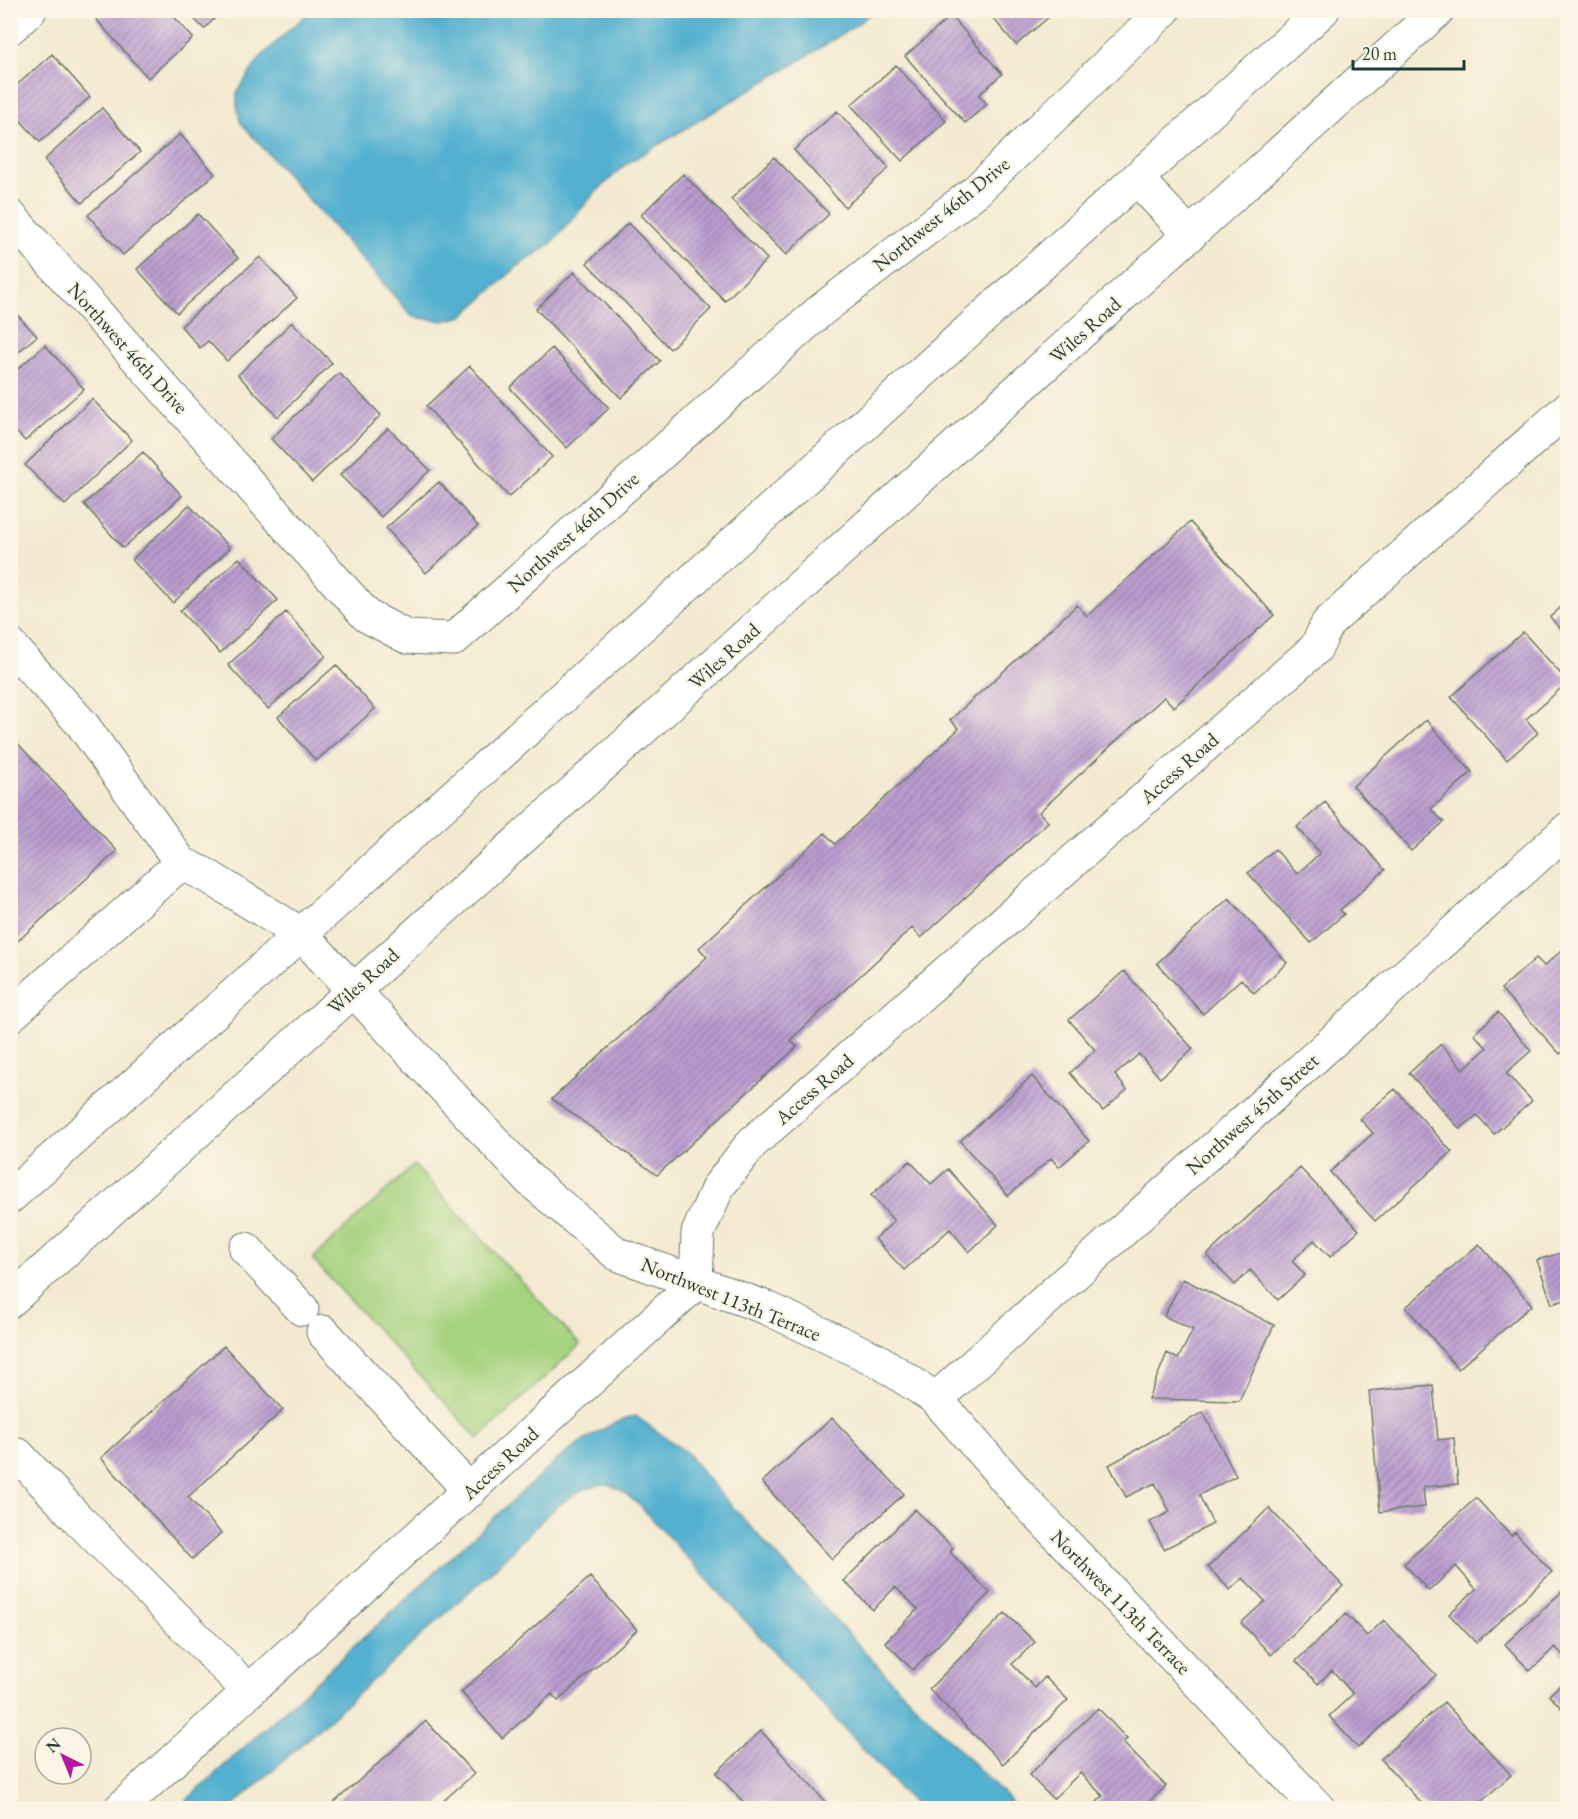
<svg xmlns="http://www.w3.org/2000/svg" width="1578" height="1819" font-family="'EB Garamond',serif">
	<defs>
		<pattern id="building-hatch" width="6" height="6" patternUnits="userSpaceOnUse" patternTransform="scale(1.5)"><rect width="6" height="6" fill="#ba9cd0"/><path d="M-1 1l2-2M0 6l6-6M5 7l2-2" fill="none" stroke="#9780aa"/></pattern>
	</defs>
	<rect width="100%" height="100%" fill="#fcf5e5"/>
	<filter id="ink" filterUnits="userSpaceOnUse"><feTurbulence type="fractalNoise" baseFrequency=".0167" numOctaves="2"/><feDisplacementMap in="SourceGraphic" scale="12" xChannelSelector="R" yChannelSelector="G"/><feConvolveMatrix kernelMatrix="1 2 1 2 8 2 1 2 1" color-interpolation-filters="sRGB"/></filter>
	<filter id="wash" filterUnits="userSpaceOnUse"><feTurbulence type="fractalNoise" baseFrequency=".008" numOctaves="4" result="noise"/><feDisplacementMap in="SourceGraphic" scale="24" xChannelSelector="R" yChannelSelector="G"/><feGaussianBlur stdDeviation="1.35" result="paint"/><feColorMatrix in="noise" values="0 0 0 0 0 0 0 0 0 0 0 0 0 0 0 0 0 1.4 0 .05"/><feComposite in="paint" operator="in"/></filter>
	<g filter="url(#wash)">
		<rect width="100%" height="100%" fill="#f4ead1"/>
		<path fill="#a7d380" stroke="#63885a" stroke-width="1.5" d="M414,1165L580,1345L478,1439L312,1259Z"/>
		<path fill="#52b0d0" stroke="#387682" stroke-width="1.5" d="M313,10H874V11L852,28L794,64L626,164L594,194L552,243L517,267L463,316L443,321L413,317L240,122L237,105V92L260,58L291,28Z
			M636,1416L687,1453L718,1491L885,1674L1017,1808H917L640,1506C626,1494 613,1480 593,1486C558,1496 520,1544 493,1570C406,1650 319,1729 231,1808H178L558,1459C583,1442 606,1423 636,1416Z"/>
		<g id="blocks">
			<path fill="url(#building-hatch)" d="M107,10H168L193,38L148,78L96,19Z
				M186,10H223L204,29Z
				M986,10H1057L1016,45Z
				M951,16L1002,74L979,95L987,104L965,123L905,56Z
				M52,54L90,97L40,142L10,109V91Z
				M896,65L946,121L902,161L851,105Z
				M102,108L140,152L82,203L44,160Z
				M837,111L889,168L845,207L794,150Z
				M180,134L215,174L123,255L88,215Z
				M774,157L829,214L786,255L731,199Z
				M683,174L767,259L725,301L641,215Z
				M198,214L238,258L177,313L137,269Z
				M628,223L711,309L670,349L587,263Z
				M260,257L297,298L227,361L208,341L200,348L181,326Z
				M574,272L660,361L621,398L536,309Z
				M10,307L37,336L10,359Z
				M292,322L332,363L278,417L238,375Z
				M45,345L84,389L25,441L10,425V376Z
				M552,348L609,408L567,448L510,388Z
				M470,366L552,457L509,497L426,406Z
				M339,373L381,415L312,482L271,439Z
				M92,399L132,440L65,505L25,465Z
				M388,428L430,470L381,517L340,475Z
				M143,452L182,496L123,548L84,504Z
				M439,482L478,526L426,573L386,528Z
				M189,505L230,548L173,603L132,560Z
				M1190,522L1274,615L1174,707L1164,697L1039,812L1048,822L921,938L912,928L790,1040L797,1047L657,1175L552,1099L707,957L699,948L825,833L835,844L959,729L950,720L1077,605L1087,616Z
				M239,558L278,600L220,653L180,611Z
				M1568,601V637L1550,617Z
				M286,612L326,656L268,709L228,665Z
				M1523,632L1568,682L1526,719L1538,733L1507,760L1451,697Z
				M336,665L375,709L316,761L278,717Z
				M1426,720L1472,772L1431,809L1444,822L1411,851L1353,786Z
				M10,735L117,851L10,948Z
				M1325,802L1385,870L1340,910L1344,914L1311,943L1248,873L1275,849L1297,874L1320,853L1297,827Z
				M1229,898L1287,963L1254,993L1241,979L1203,1014L1157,963Z
				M1568,945V1047L1560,1054L1501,989L1536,958L1544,966Z
				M1124,971L1193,1049L1160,1078L1139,1054L1115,1075L1127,1090L1103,1111L1070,1073L1095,1050L1069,1020Z
				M1498,1012L1531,1051L1506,1073L1532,1101L1494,1134L1477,1115L1460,1129L1409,1073L1441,1044L1463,1069L1487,1048L1474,1034Z
				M1032,1076L1089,1141L1059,1167L1051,1158L1008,1196L960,1141Z
				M1395,1089L1452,1152L1375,1221L1330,1172L1373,1133L1360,1119Z
				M910,1161L931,1184L948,1169L998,1225L969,1252L950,1229L904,1270L875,1239L894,1221L871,1195Z
				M1300,1168L1359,1230L1330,1257L1314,1240L1292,1261L1305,1275L1278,1300L1250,1270L1235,1285L1207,1255Z
				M1568,1210V1233H1567L1560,1212Z
				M1479,1244L1532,1305L1458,1369L1406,1307Z
				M1568,1251V1299L1552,1304L1537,1260Z
				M1183,1279L1274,1325L1239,1401L1148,1399L1167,1353L1178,1359L1193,1330L1164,1316Z
				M224,1346L283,1410L188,1497L221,1533L192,1559L101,1458Z
				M1433,1385L1438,1440L1454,1438L1458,1484L1423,1487L1425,1507L1380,1512L1369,1391Z
				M1203,1412L1236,1476L1199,1495L1213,1524L1164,1549L1150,1522L1170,1512L1155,1483L1126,1497L1109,1465Z
				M832,1418L904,1494L832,1559L762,1482Z
				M1476,1498L1511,1536L1515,1532L1552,1572L1476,1643L1449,1614L1476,1589L1456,1566L1429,1591L1404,1564Z
				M1269,1508L1343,1586L1271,1655L1241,1623L1265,1601L1243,1578L1230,1590L1208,1567Z
				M915,1509L953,1548L950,1552L990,1593L913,1670L885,1642L918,1609L895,1587L873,1610L844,1581Z
				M590,1577L637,1630L558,1701L552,1694L502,1738L461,1692Z
				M1568,1586V1660L1555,1647L1530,1671L1505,1644Z
				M1005,1613L1035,1642L1012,1664L1035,1688L1045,1677L1068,1700L1003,1764L929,1689Z
				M1346,1614L1367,1636L1384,1620L1436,1675L1358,1748L1329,1716L1353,1694L1332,1670L1318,1684L1296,1661Z
				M1568,1678V1715L1549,1695Z
				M1444,1702L1511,1775L1474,1808H1426L1381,1759Z
				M1098,1708L1127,1739L1123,1743L1166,1786L1143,1808H1091L1103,1796L1080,1773L1053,1799L1029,1775Z
				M426,1721L474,1774L435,1808H328Z
				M761,1731L831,1808H749L716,1773Z"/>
		</g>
	</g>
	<g filter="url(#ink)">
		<use href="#blocks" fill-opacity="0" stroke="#6a7a6b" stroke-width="1.5"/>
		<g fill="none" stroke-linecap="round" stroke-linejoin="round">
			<defs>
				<path id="minor" d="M10,28L30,10
					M1137,179L1190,235
					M10,216L367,616L407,637L454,639L820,311L976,191L1164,10
					M10,645L82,724L181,863L206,875L301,934L530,1180L617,1254L767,1308L879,1361L936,1399L1023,1499L1318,1808
					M10,1016L181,863
					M246,1249L302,1309
					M323,1332L470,1491
					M936,1399L1568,829
					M18,1455L78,1519L249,1691
					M121,1808L696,1283L698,1233L718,1187L752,1143L1316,648L1328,623L1568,408"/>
				<path id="major" d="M10,1197L1323,10
					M10,1301L1438,10"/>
			</defs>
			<use href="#minor" stroke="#6a7a6b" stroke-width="35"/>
			<use href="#major" stroke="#6a7a6b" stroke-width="35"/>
			<use href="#minor" stroke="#fff" stroke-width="33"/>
			<use href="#major" stroke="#fff" stroke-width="33"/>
		</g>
	</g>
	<g text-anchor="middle" stroke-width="4.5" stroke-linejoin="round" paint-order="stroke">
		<g font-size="20" fill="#1f3d34" stroke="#fcf5e5">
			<text transform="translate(941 214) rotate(-39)" y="7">Northwest 46th Drive</text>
			<text transform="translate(1085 330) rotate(-42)" y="7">Wiles Road</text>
			<text transform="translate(128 348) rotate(48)" y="7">Northwest 46th Drive</text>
			<text transform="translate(573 532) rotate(-42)" y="7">Northwest 46th Drive</text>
			<text transform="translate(724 656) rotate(-42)" y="7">Wiles Road</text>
			<text transform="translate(1179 768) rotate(-41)" y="7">Access Road</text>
			<text transform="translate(363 981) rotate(-42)" y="7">Wiles Road</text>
			<text transform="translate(814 1089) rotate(-41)" y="7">Access Road</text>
			<text transform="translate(1252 1114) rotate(-42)" y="7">Northwest 45th Street</text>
			<text transform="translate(731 1299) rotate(22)" y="7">Northwest 113th Terrace</text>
			<text transform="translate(500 1463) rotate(-43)" y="7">Access Road</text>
			<text transform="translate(1121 1602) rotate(46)" y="7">Northwest 113th Terrace</text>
		</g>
	</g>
	<rect width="1578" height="1819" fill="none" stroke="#fcf5e5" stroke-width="36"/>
	<g transform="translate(63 1756) rotate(317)"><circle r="28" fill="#fcf5e5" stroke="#a4ab9e" stroke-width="1.5"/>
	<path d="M0-4.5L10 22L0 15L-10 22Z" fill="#b5179e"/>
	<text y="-9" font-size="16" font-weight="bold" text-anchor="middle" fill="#1f3d34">N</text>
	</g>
	<path d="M1353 60v9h111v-9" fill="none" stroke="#1f3d34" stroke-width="3"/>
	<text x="1362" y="60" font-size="18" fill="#1f3d34" stroke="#fcf5e5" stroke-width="4.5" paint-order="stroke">20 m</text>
</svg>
